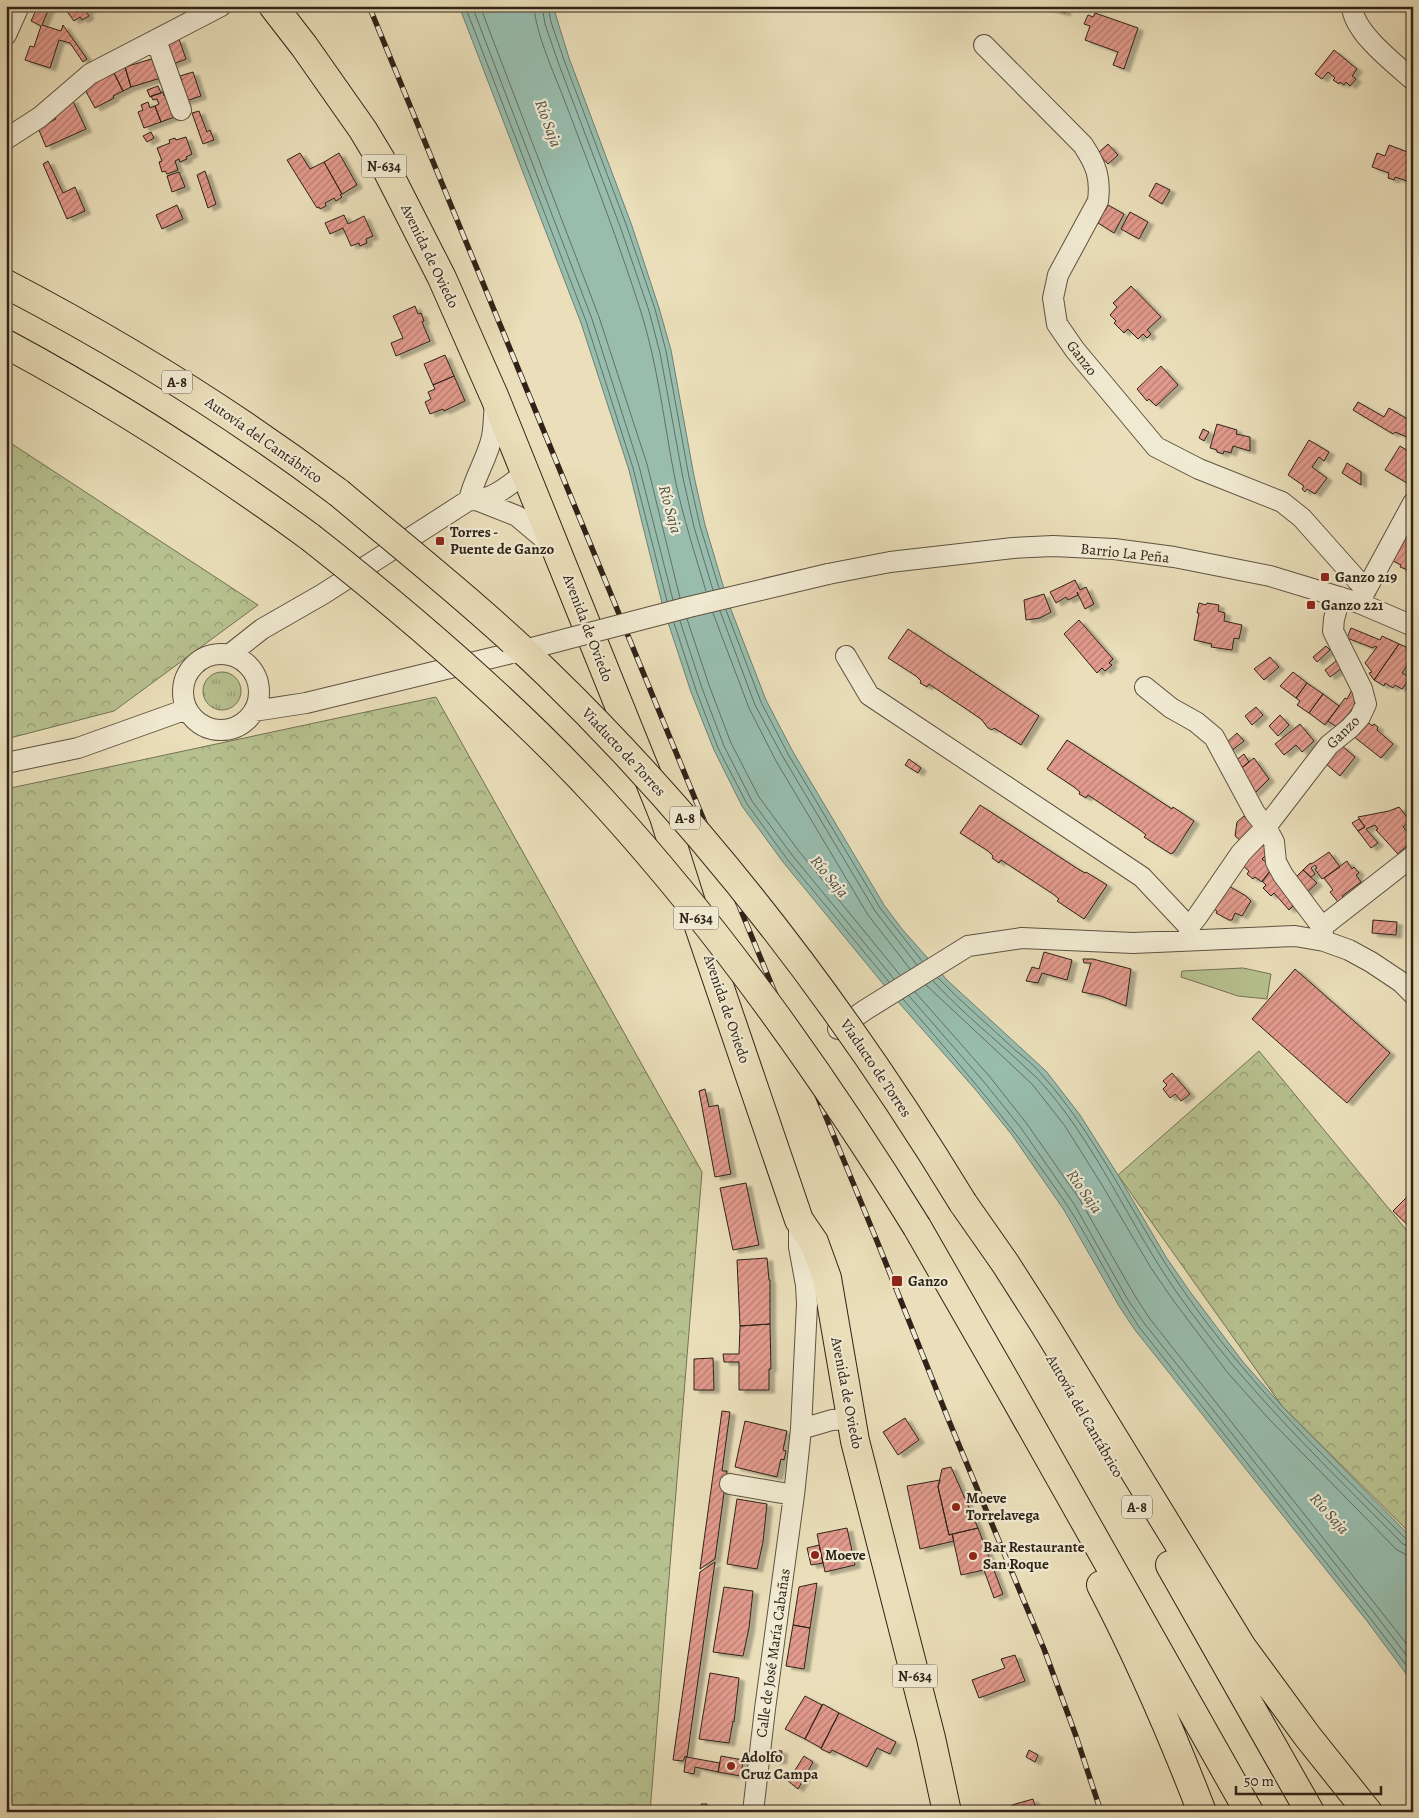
<svg xmlns="http://www.w3.org/2000/svg" width="1419" height="1818" font-family="Alegreya,serif">
	<defs>
		<pattern id="grass-tufts" width="24" height="20" patternUnits="userSpaceOnUse" patternTransform="scale(1.25)"><rect width="24" height="20" fill="#b7c18f"/><path d="M3 7l-1-3M5 7V3M7 7l1-3M15 17l-1-3M17 17v-4M19 17l1-3" fill="none" stroke="#959c74"/></pattern>
		<pattern id="forest-crowns" width="20" height="18" patternUnits="userSpaceOnUse" patternTransform="scale(1.25)"><rect width="20" height="18" fill="#b7c18f"/><path d="M2 6a3 3 0 1 1 6 0M12 15a3 3 0 1 1 6 0" fill="none" stroke="#959c74"/></pattern>
		<pattern id="building-hatch" width="6" height="6" patternUnits="userSpaceOnUse" patternTransform="scale(1.25)"><rect width="6" height="6" fill="#e29a8c"/><path d="M-1 1l2-2M0 6l6-6M5 7l2-2" fill="none" stroke="#b87d72"/></pattern>
		<filter id="shadow"><feDropShadow dx="5.5" dy="3" stdDeviation="1" flood-color="#0004"/></filter>
	</defs>
	<rect width="100%" height="100%" fill="#eadfba"/>
	<filter id="stains"><feTurbulence type="fractalNoise" baseFrequency=".004" numOctaves="4"/><feColorMatrix values="0 0 0 0 .2 0 0 0 0 .09 0 0 0 0 .02 0 0 0 .5 -.17"/></filter>
	<radialGradient id="worn" r=".72"><stop offset=".6" stop-color="#630" stop-opacity="0"/><stop offset="1" stop-color="#630" stop-opacity=".3"/></radialGradient>
	<path fill="url(#grass-tufts)" stroke="#737254" d="M203 691a19 19 0 1 1 38 0a19 19 0 1 1-38 0Z"/>
	<path fill="url(#forest-crowns)" stroke="#737254" d="M6,440L258,605L114,711L6,739Z
		M436,697L702,1172L650,1812H6V789Z
		M1259,1051L1413,1238V1536L1282,1406L1118,1175Z"/>
	<path fill="#b7c18f" stroke="#737254" d="M1243,968L1271,974L1267,999L1238,996L1181,977L1182,971Z"/>
	<path fill="#98bdae" stroke="#6e7f72" d="M459,6H553L569,58L632,226L659,308L671,350L694,476L705,525L728,602L766,700L793,752L884,905L902,929L947,980L1046,1071L1080,1115L1118,1175L1166,1257L1188,1289L1243,1362L1282,1406L1413,1539V1683L1367,1621L1135,1330L1119,1306L1064,1210L1012,1135L975,1089L893,996L783,862L742,806L714,750L691,692L663,607L629,470L581,323Z"/>
	<g fill="none" stroke-linecap="round" stroke-linejoin="round">
		<path stroke="#647064" stroke-width="1" d="M465,6L586,321L633,468L667,601
			M472,6L592,319L639,466L673,600
			M480,6L599,317L647,464L680,598
			M534,6C535,33 557,80 567,107C593,175 619,243 641,312C658,366 664,423 675,479C683,517 695,554 706,591
			M542,6L545,24L558,62L621,229L649,311L660,353L683,478L694,527L713,590
			M548,6L551,22L564,60L627,227L655,309L666,351L689,477L700,526L719,588
			M726,610L761,702L788,754L880,908L922,961
			M720,611L755,705L783,757L875,911L917,965
			M713,613L749,708L776,761L868,915L910,969
			M687,619L709,685L731,743L759,797L798,850L900,975
			M680,621L702,688L724,746L752,801L792,855L894,979
			M674,623L696,690L718,748L747,804L787,859L889,982
			M938,978C962,1003 990,1026 1015,1050C1025,1058 1035,1066 1043,1076C1100,1140 1134,1220 1183,1290C1247,1383 1328,1460 1407,1540L1413,1542
			M933,981C957,1007 984,1030 1010,1053C1019,1062 1029,1070 1038,1079C1096,1142 1129,1225 1178,1294C1243,1387 1324,1464 1403,1544L1413,1548
			M926,985L1032,1084L1065,1126L1102,1185L1151,1268L1173,1300L1228,1373L1268,1418L1397,1550L1405,1554L1413,1556
			M915,992L990,1077L1027,1124L1080,1200L1135,1296L1150,1319L1413,1652
			M909,996L984,1082L1021,1128L1074,1204L1128,1300L1144,1323L1375,1614L1413,1664
			M903,999C962,1067 1017,1131 1067,1205C1093,1245 1113,1288 1139,1327L1370,1618L1413,1674"/>
	</g>
	<path fill="url(#building-hatch)" stroke="#2f2319" filter="url(#shadow)" d="M38,6H50L42,25L61,31L63,25L87,59L83,62L70,43L59,40L50,68L25,60L30,46L34,47L41,26L31,21Z
		M63,6H95L86,12L89,16L82,20L80,17L74,21Z
		M1039,6H1066L1065,13Z
		M1095,13L1138,28L1124,69L1113,65L1118,52L1085,40L1090,26L1084,24L1088,15L1093,17Z
		M179,39L186,59L171,65L164,44Z
		M1334,50L1357,69L1352,76L1356,79L1350,86L1346,82L1344,85L1340,82L1339,84L1333,80L1335,78L1328,72L1322,79L1315,74Z
		M158,57L164,77L131,87L125,67Z
		M125,67L131,87L123,91L114,73Z
		M193,72L201,96L183,102L176,82L182,80L180,76Z
		M114,73L123,91L113,96L114,98L95,108L84,88Z
		M158,86L161,93L150,97L147,90Z
		M163,92L164,96L170,94L177,116L161,122L155,106L159,104L157,99L153,100L151,96Z
		M72,99L86,129L46,147L38,128L56,119L53,113Z
		M148,102L150,108L155,106L161,122L144,128L138,112L143,110L141,105Z
		M199,111L207,132L210,130L214,140L203,144L192,113Z
		M151,132L154,138L147,142L143,136Z
		M186,137L192,154L186,157L187,159L180,162L179,159L175,161L178,170L167,174L165,171L162,172L159,162L162,161L157,148L170,143L169,140L175,138L176,140Z
		M1108,144L1118,155L1108,164L1098,153Z
		M1389,145L1413,154V183L1395,177L1394,180L1388,178L1389,173L1372,167L1377,153L1385,156Z
		M300,153L310,169L324,162L342,194L340,195L342,197L336,201L334,198L325,203L326,206L320,209L319,207L317,208L287,160Z
		M339,153L357,185L342,194L324,162Z
		M48,161L63,193L75,187L85,211L67,219L43,164Z
		M205,171L216,204L208,208L197,175Z
		M179,172L185,187L172,192L167,176Z
		M1156,183L1170,190L1162,204L1149,196Z
		M177,205L183,219L162,229L156,215Z
		M1108,205L1124,214L1114,233L1098,223L1101,217L1097,215L1101,209L1105,211Z
		M1130,212L1148,222L1139,239L1121,229Z
		M344,215L348,224L364,216L373,236L366,239L367,243L360,246L359,243L351,246L343,228L330,234L325,223Z
		M1131,286L1161,317L1147,330L1151,334L1147,338L1143,334L1138,339L1128,329L1124,333L1114,323L1116,321L1110,315L1117,307L1113,303Z
		M415,306L418,314L421,313L424,321L422,322L430,341L396,356L391,343L403,338L393,316Z
		M445,355L454,376L433,385L424,364Z
		M1161,366L1178,385L1156,406L1149,399L1147,401L1137,389Z
		M454,376L465,401L444,411L443,409L430,414L425,402L431,399L428,392L435,389L433,385Z
		M1358,402L1384,417L1389,408L1409,420L1407,423L1413,426V428L1407,437L1395,432L1393,434L1353,410Z
		M1217,424L1237,430L1236,434L1250,437V451L1233,446L1231,453L1224,451L1223,454L1217,452V450L1210,448Z
		M1203,429L1209,432L1204,441L1199,438Z
		M1309,440L1329,452L1324,461L1319,457L1312,467L1327,478L1315,494L1307,489L1305,492L1302,489L1304,486L1288,475Z
		M1400,446L1413,454V473L1407,483L1385,470Z
		M1347,463L1361,472V485L1342,473Z
		M1408,534L1413,537V572L1400,567L1401,565L1393,561Z
		M1075,580L1080,590L1086,587L1094,604L1085,609L1077,592L1078,595L1068,600L1066,597L1056,603L1050,592Z
		M1044,594L1051,612L1040,618L1026,620L1024,600Z
		M1199,603L1206,605L1207,603L1219,605L1218,611L1225,613L1224,621L1242,625L1239,639L1234,638L1232,650L1211,647L1212,644L1194,640L1199,613H1197Z
		M1079,620L1113,659L1109,663L1112,665L1105,671L1102,668L1097,673L1064,634Z
		M1351,628L1380,640L1382,636L1399,644L1374,680L1369,673L1372,672L1365,663L1377,647L1375,646L1373,648L1347,638Z
		M908,629L1039,716L1021,745L994,728L992,730L988,728L981,719L929,684L927,687L920,683L921,681L916,676L888,658Z
		M1399,644L1413,650V653L1408,661H1410L1402,673L1410,677L1402,689L1395,685L1393,688L1385,683L1384,686L1374,680Z
		M1326,646L1330,650L1317,662L1313,657Z
		M1270,657L1279,667L1264,680L1254,669Z
		M1336,661L1342,668L1330,677L1325,670Z
		M1293,672L1307,683L1296,698L1280,686Z
		M1307,683L1323,694L1309,713L1297,705L1300,701L1296,698Z
		M1352,690L1358,694L1354,705H1355L1338,728L1328,721L1345,698L1347,699Z
		M1323,694L1339,706L1325,725L1309,713Z
		M1256,707L1263,715L1252,725L1245,716Z
		M1280,715L1289,725L1278,736L1269,726Z
		M1367,721L1372,726L1374,724L1378,727L1377,730L1393,744L1381,758L1353,736Z
		M1300,724L1314,741L1302,752L1296,745L1284,755L1275,744Z
		M1237,733L1244,741L1231,751L1225,744Z
		M1067,740L1172,809L1173,807L1194,821L1174,852L1171,854L1147,839L1144,837L1146,835L1140,830L1088,795L1086,798L1079,794L1080,792L1074,787L1047,769Z
		M1341,745L1355,757L1340,776L1325,763Z
		M1244,754L1249,762L1239,770L1234,762Z
		M1254,758L1269,779L1254,794L1239,770Z
		M909,759L921,768L918,773L905,765Z
		M980,805L1078,869L1085,873L1086,872L1107,885L1084,919L1057,901L1059,899L1053,894L1001,860L999,863L992,858L993,856L988,851L960,833Z
		M1399,807L1410,821L1403,827L1413,838V840L1398,854L1376,830L1378,829L1375,825L1366,829L1378,843L1371,848L1358,831L1365,827L1358,817L1389,811Z
		M1244,816L1254,825L1242,842L1235,836L1237,822Z
		M1359,819L1365,827L1358,831L1352,823Z
		M1262,840L1271,850L1262,859L1273,868L1262,882L1255,877L1253,879L1247,874L1249,871L1241,864Z
		M1329,852L1340,867L1322,879L1315,869L1317,868L1315,865L1311,868L1315,874L1311,877L1303,870L1309,864L1313,863Z
		M1347,861L1352,869L1354,867L1359,873L1356,875L1361,882L1342,896L1344,898L1338,902L1330,892L1333,890L1324,878Z
		M1303,870L1317,883L1304,895L1291,882Z
		M1270,871L1295,904L1289,910L1274,893L1271,896L1263,888L1266,885L1262,881Z
		M1227,885L1246,896L1251,901L1242,916L1235,913L1232,920H1229L1216,913L1217,911L1213,909Z
		M1373,920L1397,922L1396,935L1372,933Z
		M1044,952L1072,960L1067,980L1042,973L1038,983L1026,981L1032,967L1039,969Z
		M1083,959H1093L1131,969L1126,1006L1101,996L1082,992L1091,963H1084Z
		M1295,969L1390,1053L1347,1103L1252,1019Z
		M1172,1073L1190,1094L1181,1101L1175,1094L1170,1098L1163,1089L1167,1085L1163,1081Z
		M705,1089L709,1107L718,1105L731,1174L715,1177L699,1091Z
		M746,1183L759,1245L733,1250L720,1188Z
		M1407,1197L1413,1202V1230L1393,1211Z
		M767,1258L769,1280H770V1324L740,1326L737,1260Z
		M770,1324L771,1369H769V1390H739V1362H724L723,1354H739L740,1326Z
		M713,1358L714,1390H694V1359Z
		M722,1411L730,1412L722,1471H727L715,1559L700,1569Z
		M905,1418L919,1440L898,1455L883,1432Z
		M745,1421L787,1431L783,1450L786,1451L784,1460L781,1459L777,1477L735,1467Z
		M951,1467L978,1528L949,1535L938,1487L942,1469Z
		M940,1480L938,1487L949,1535L952,1534L954,1541L920,1549L907,1486Z
		M737,1499L767,1504L763,1542L757,1569L727,1564Z
		M847,1528L855,1565L825,1572L817,1534Z
		M978,1528L1003,1594L994,1598L984,1570L961,1575L952,1534Z
		M819,1545L823,1563L811,1565L807,1548Z
		M715,1562L687,1757L685,1756L683,1761L673,1760L700,1572Z
		M817,1583L810,1628L793,1625L799,1587Z
		M724,1587L753,1591L749,1628L743,1656L713,1652Z
		M793,1625L810,1628L804,1669L786,1666Z
		M1015,1655L1025,1681L979,1698L972,1680L1005,1668L1001,1659Z
		M710,1673L739,1678L734,1722L733,1721L729,1743L699,1739Z
		M805,1696L822,1705L805,1739L785,1729Z
		M823,1704L839,1713L821,1748L805,1739Z
		M839,1713L896,1742L890,1754L877,1748L867,1767L832,1750L830,1753L821,1749Z
		M775,1750L782,1751L781,1761L774,1760Z
		M1029,1750L1038,1755L1035,1762L1026,1757Z
		M721,1756L743,1760L741,1776L718,1772Z
		M804,1756L813,1762L798,1789L788,1781Z
		M686,1757L720,1763L718,1772L695,1767L694,1774L684,1772Z
		M1033,1799L1037,1812H1009V1808L1012,1805Z
		M701,1804H707V1809H720V1812H688V1809H702Z"/>
	<g fill="none" stroke-linecap="round" stroke-linejoin="round">
		<defs>
			<path id="minor" d="M1352,6C1353,32 1394,63 1413,80
				M6,35L19,6
				M156,40L181,110
				M984,45L1083,145C1096,165 1101,177 1098,201L1058,275L1053,298L1057,324L1075,350L1156,447L1199,469L1282,502L1302,518L1366,590
				M6,139L40,117L90,74L221,6
				M469,500C474,478 487,459 492,437C494,425 494,413 495,401
				M479,501L517,516L555,548
				M828,574L890,562L1013,548L1053,546L1114,549L1174,557L1270,576L1359,603L1413,626
				M1361,599L1413,503
				M183 692a38 38 0 1 1 76 0a38 38 0 1 1-76 0Z
				M229,655L262,629L323,594L469,500C491,502 509,485 525,473
				M846,656L869,695L1142,877L1189,927
				M1145,687L1171,708L1196,722L1214,737L1255,813L1266,827L1274,842L1276,862L1283,875L1322,927L1324,941
				M254,711L306,703L508,654
				M6,763L78,748L187,709
				M1322,927L1413,856
				M1189,939V927L1197,917L1241,853L1266,827L1329,745L1350,728L1360,717L1366,704L1362,689L1333,631L1334,619L1340,597
				M838,1029L865,1010L968,946L1022,938L1133,943L1295,936L1324,941L1349,950L1371,962L1401,982L1413,994
				M801,1429L832,1420L851,1419
				M730,1484L794,1495
				M753,1812L765,1709L794,1495L801,1429L807,1304L806,1285L799,1247V1220"/>
			<path id="highway" d="M273,6L304,46L363,130L387,170L442,278L495,398L664,817L694,912L799,1220L814,1242L827,1278L855,1441L931,1738L947,1812
				M6,284C123,345 234,414 339,493
				M6,344C112,401 213,466 310,537
				M963,1203L1005,1263L1044,1324L1242,1647L1308,1737L1368,1812
				M917,1227L1010,1389L1249,1812
				M1170,1565L1310,1812
				M1101,1585C1139,1658 1172,1734 1202,1812"/>
		</defs>
		<use href="#minor" stroke="#5e5241" stroke-width="22"/>
		<use href="#highway" stroke="#2f2319" stroke-width="30"/>
		<use href="#minor" stroke="#f1ead2" stroke-width="20"/>
		<use href="#highway" stroke="#eadfba" stroke-width="28"/>
		<defs>
			<path id="rail" d="M369,6L879,1246L949,1421L1044,1649L1076,1736L1101,1812"/>
		</defs>
		<use href="#rail" stroke="#2f2319" stroke-width="5.5"/>
		<use href="#rail" stroke="#f1ead2" stroke-width="4" stroke-dasharray="11" stroke-linecap="butt"/>
		<defs>
			<path id="minor-bridge" d="M513,653L689,607L828,574"/>
			<path id="highway-bridge" d="M339,493C409,552 482,610 548,674C710,831 846,1011 963,1203
				M310,537C413,618 517,707 606,805C724,935 825,1078 917,1227"/>
		</defs>
		<use href="#minor-bridge" stroke="#5e5241" stroke-width="22" stroke-linecap="butt"/>
		<use href="#highway-bridge" stroke="#2f2319" stroke-width="30" stroke-linecap="butt"/>
		<use href="#minor-bridge" stroke="#f1ead2" stroke-width="20"/>
		<use href="#highway-bridge" stroke="#eadfba" stroke-width="28"/>
	</g>
	<g fill="#8f2418" stroke="#f1ead2" stroke-width="2">
		<rect x="435" y="536" width="10" height="10" rx="2.5"/>
		<rect x="1320" y="572" width="10" height="10" rx="2.5"/>
		<rect x="1306" y="600" width="10" height="10" rx="2.5"/>
		<rect x="891" y="1275" width="12" height="12" rx="2.5"/>
		<circle cx="956" cy="1507" r="5"/>
		<circle cx="815" cy="1555" r="5"/>
		<circle cx="973" cy="1556" r="5"/>
		<circle cx="731" cy="1766" r="5"/>
	</g>
	<g text-anchor="middle" stroke-width="4.5" stroke-linejoin="round" paint-order="stroke">
		<g fill="#f1ead2" stroke="#695f50" stroke-width="1">
			<rect x="361.5" y="154.5" width="45" height="23" rx="4"/>
			<rect x="162" y="370.5" width="30" height="23" rx="4"/>
			<rect x="670" y="806.5" width="30" height="23" rx="4"/>
			<rect x="673.5" y="906.5" width="45" height="23" rx="4"/>
			<rect x="1122" y="1495.5" width="30" height="23" rx="4"/>
			<rect x="892.5" y="1664.5" width="45" height="23" rx="4"/>
		</g>
		<g font-size="14" font-weight="bold" fill="#2f2319">
			<text x="384" y="171">N-634</text>
			<text x="177" y="387">A-8</text>
			<text x="685" y="823">A-8</text>
			<text x="696" y="923">N-634</text>
			<text x="1137" y="1512">A-8</text>
			<text x="915" y="1681">N-634</text>
		</g>
		<g font-size="15" fill="#2f2319" stroke="#f1ead2">
			<text transform="translate(430 256) rotate(64)" y="5">Avenida de Oviedo</text>
			<text transform="translate(1082 358) rotate(52)" y="5">Ganzo</text>
			<text transform="translate(264 440) rotate(35)" y="5">Autovía del Cantábrico</text>
			<text transform="translate(1125 553) rotate(6)" y="5">Barrio La Peña</text>
			<text transform="translate(588 628) rotate(69)" y="5">Avenida de Oviedo</text>
			<text transform="translate(1343 732) rotate(-45)" y="5">Ganzo</text>
			<text transform="translate(624 752) rotate(47)" y="5">Viaducto de Torres</text>
			<text transform="translate(727 1009) rotate(71)" y="5">Avenida de Oviedo</text>
			<text transform="translate(876 1068) rotate(56)" y="5">Viaducto de Torres</text>
			<text transform="translate(847 1393) rotate(79)" y="5">Avenida de Oviedo</text>
			<text transform="translate(1085 1416) rotate(60)" y="5">Autovía del Cantábrico</text>
			<text transform="translate(773 1653) rotate(-82)" y="5">Calle de José María Cabañas</text>
		</g>
		<g font-size="15" font-weight="bold" fill="#2f2319" stroke="#f1ead2" text-anchor="start">
			<text x="450" y="537">Torres -<tspan x="450" dy="17">Puente de Ganzo</tspan></text>
			<text x="1335" y="582">Ganzo 219</text>
			<text x="1321" y="610">Ganzo 221</text>
			<text x="908" y="1286">Ganzo</text>
			<text x="966" y="1503">Moeve<tspan x="966" dy="17">Torrelavega</tspan></text>
			<text x="983" y="1552">Bar Restaurante<tspan x="983" dy="17">San Roque</tspan></text>
			<text x="825" y="1560">Moeve</text>
			<text x="741" y="1762">Adolfo<tspan x="741" dy="17">Cruz Campa</tspan></text>
		</g>
		<g font-size="16" font-style="italic" fill="#4e5146" stroke="#f1ead2">
			<text transform="translate(549 123) rotate(70)" y="6">Río Saja</text>
			<text transform="translate(671 509) rotate(75)" y="6">Río Saja</text>
			<text transform="translate(830 876) rotate(50)" y="6">Río Saja</text>
			<text transform="translate(1085 1191) rotate(55)" y="6">Río Saja</text>
			<text transform="translate(1330 1513) rotate(48)" y="6">Río Saja</text>
		</g>
	</g>
	<rect width="1419" height="1818" fill="none" stroke="#eadfba" stroke-width="25"/>
	<rect x="8" y="8" width="1404" height="1803" fill="none" stroke="#2f2319" stroke-width="2.5"/>
	<rect x="12" y="12" width="1394" height="1793" fill="none" stroke="#2f2319"/>
	<path d="M1236 1786v8h145v-8" fill="none" stroke="#2f2319" stroke-width="2.5"/>
	<text x="1244" y="1786" font-size="15" fill="#2f2319" stroke="#f1ead2" stroke-width="4" paint-order="stroke">50 m</text>
	<rect width="100%" height="100%" filter="url(#stains)"/>
	<rect width="100%" height="100%" fill="url(#worn)"/>
</svg>
